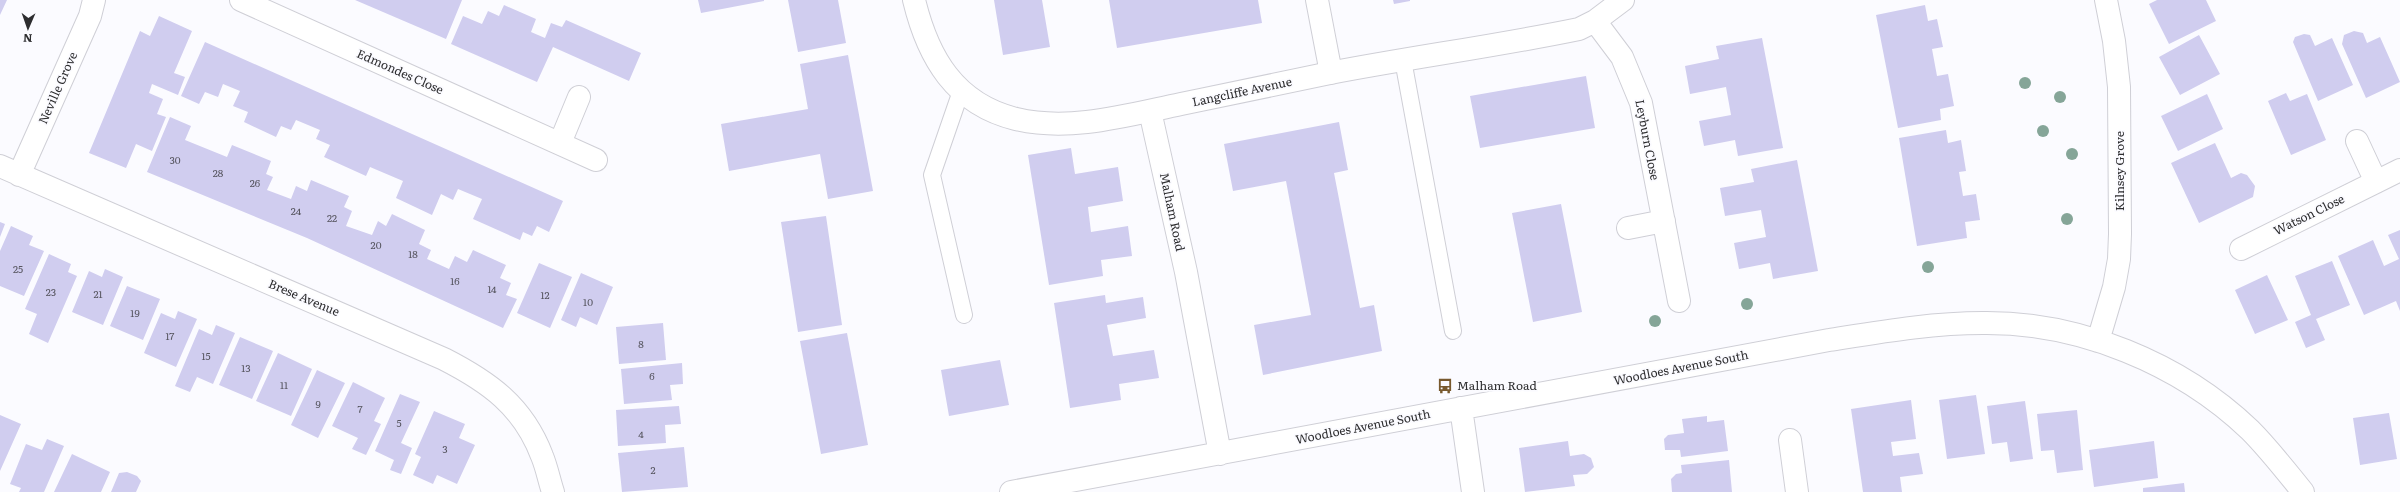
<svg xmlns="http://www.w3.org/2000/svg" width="2400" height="492" font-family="Literata,serif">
	<rect width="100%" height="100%" fill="#fbfbff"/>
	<path fill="#d0cdef" d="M0,0H7L0,15Z
		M355,0H462L446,39Z
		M698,0H764V1L701,13Z
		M788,0H838L846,43L798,52Z
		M994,0H1042L1050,47L1003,55Z
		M1109,0H1258L1262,23L1117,48Z
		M1393,0H1410V1L1394,4Z
		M2157,0H2206L2216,21L2169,44L2149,4Z
		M504,5L536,19L531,32L545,38L551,23L562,27L566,20L641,53L629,81L553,47L537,82L451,44L463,16L482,24L488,11L499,16Z
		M1925,5L1928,21L1937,19L1943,47L1932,49L1937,76L1948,74L1954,106L1940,109L1941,120L1898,128L1876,15Z
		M159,16L192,31L174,73L185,77L178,95L152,84L149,93L163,99L157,114L166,117L152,151L136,144L126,168L89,153L140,31L150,36Z
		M2354,31L2363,33L2367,43L2380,37L2400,82L2366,98L2342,44L2344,35Z
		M2304,34L2310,35L2315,46L2332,38L2353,85L2318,101L2293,42L2295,37Z
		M2199,35L2220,74L2180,95L2159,57Z
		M1762,38L1783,148L1738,156L1735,140L1704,146L1699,121L1731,115L1726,87L1690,94L1685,66L1719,59L1716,46Z
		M205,42L563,201L549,232L537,226L532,236L523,232L520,240L473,219L482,199L458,189L453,200L441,194L432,215L396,198L403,181L370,167L366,176L324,157L330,145L316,139L320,130L296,120L291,130L281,126L276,137L244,122L248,112L233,106L240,91L223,84L218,97L205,92L199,104L181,96Z
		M848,55L873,191L828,199L820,154L729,171L721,124L808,109L800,64Z
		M1586,76L1595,128L1480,148L1470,96Z
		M2286,93L2290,101L2307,94L2326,140L2291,155L2268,101Z
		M2207,94L2223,129L2178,151L2161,116Z
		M170,117L191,126L185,140L227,157L232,145L271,161L266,174L273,177L267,190L291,199L296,186L307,191L311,180L349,196L344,207L352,211L346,226L372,235L378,221L386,226L392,214L425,230L419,244L431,250L427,259L449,269L455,256L467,262L473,250L506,265L500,278L511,283L506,295L517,299L503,328L307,238L147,172Z
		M1339,122L1348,170L1334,173L1360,308L1374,305L1382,351L1263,375L1254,325L1311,315L1286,181L1233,191L1224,144Z
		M1946,130L1948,143L1961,140L1966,171L1959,172L1963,196L1976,194L1980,220L1965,222L1967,238L1917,246L1899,138Z
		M2215,143L2231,178L2241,173L2247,175L2255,186L2253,197L2199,223L2171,163Z
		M1071,148L1075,174L1118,167L1123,201L1088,207L1091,232L1128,226L1132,256L1101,260L1103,276L1049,285L1028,155Z
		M1797,160L1818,271L1773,279L1770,263L1739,269L1734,243L1766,237L1761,210L1725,216L1720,188L1754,182L1751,169Z
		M1561,204L1582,312L1533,322L1512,213Z
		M826,216L842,325L798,332L781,222Z
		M0,222L5,224L0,237Z
		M11,226L33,236L29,245L44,251L24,296L0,286V251Z
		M2400,230V311L2396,301L2364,315L2338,256L2373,240L2384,266L2399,259L2388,235Z
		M49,254L71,264L68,272L77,276L48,343L29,334L37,314L25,309Z
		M2332,261L2350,305L2316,319L2325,340L2306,348L2295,322L2311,315L2295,276Z
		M539,263L572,277L550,328L517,313Z
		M105,269L123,277L103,325L72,312L89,271L102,277Z
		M581,273L613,287L597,325L580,317L576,327L561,320Z
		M2267,275L2288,320L2255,334L2235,290Z
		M127,286L160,299L143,340L110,326Z
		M1105,295L1106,303L1143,297L1146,318L1107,325L1113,356L1154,350L1159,378L1119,384L1121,400L1070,408L1054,303Z
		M178,311L197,319L176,367L144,353L161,313L175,319Z
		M663,323L666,360L619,364L616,327Z
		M216,325L235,333L213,384L197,377L190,392L175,386L199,329L212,335Z
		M847,333L868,445L821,454L800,341Z
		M240,337L273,351L252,399L219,385Z
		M278,353L312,369L291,416L256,401Z
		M1000,360L1009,405L949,416L941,370Z
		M682,363L683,384L670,385L672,400L624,404L621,369Z
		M317,370L345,383L318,438L291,425Z
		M353,382L385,398L374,421L381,424L366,455L352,449L358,438L332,426Z
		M400,394L420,402L401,443L412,448L401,474L390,470L394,460L375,451Z
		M1976,395L1985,454L1947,459L1939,400Z
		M1911,400L1916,439L1891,442L1893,456L1919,453L1923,474L1900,477L1902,492H1863L1851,409Z
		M2025,401L2033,459L2010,462L2007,442L1992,444L1987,406Z
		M679,406L681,424L665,425L666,443L618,446L616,410Z
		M2077,410L2083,470L2057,473L2054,450L2041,451L2037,414Z
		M434,411L465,424L459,438L475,445L457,484L437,475L433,484L413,475L421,457L415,454Z
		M2389,413L2397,459L2360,465L2353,418Z
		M0,415L21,424L0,471Z
		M1707,416V422L1724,420L1728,451L1681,457L1680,450H1665L1664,439L1668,435L1684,433L1682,419Z
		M47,439L64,446L44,492H19L21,488L10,484L26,444L42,450Z
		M1568,441L1570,456L1584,454L1591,458L1594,467L1587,474L1573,475L1575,486L1525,492L1519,448Z
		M2154,441L2158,478L2094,487L2089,450Z
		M684,447L688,487L622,492L618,453Z
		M72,454L110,472L101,492H54Z
		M1729,460L1732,492H1672L1671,479L1676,474L1682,473L1681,465Z
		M127,472L137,476L141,481L136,492H111L119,473Z
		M2184,483L2185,492H2143V488Z"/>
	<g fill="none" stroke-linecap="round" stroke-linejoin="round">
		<defs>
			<path id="lane" d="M1403,60L1453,331
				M961,91L932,175L964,315"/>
			<path id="street" d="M241,0L596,160
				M914,0C928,58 955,104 1016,119C1070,132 1128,115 1181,104C1231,94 1281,83 1330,73C1413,57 1497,46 1579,29L1595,21L1623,0
				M1317,0L1331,73
				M1595,21L1622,57L1641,103L1679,301
				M1150,111L1186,272L1220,454
				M2357,141L2376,182
				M560,143L579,97
				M0,166L444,359C489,382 523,406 542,456C547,468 549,480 553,492
				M19,175L90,16L94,0
				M1628,228L1664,221
				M2241,249L2400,170
				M2098,341L2114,287L2119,259L2120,234L2119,87L2114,41L2106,0
				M1461,408L1473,492
				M1790,440L1797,492
				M1011,492L1829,340C1880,332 1931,323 1983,323C2079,322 2180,363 2250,430C2269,449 2286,471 2303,492"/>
		</defs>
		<use href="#lane" stroke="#cfcfd6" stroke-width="18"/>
		<use href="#street" stroke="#cfcfd6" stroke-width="24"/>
		<use href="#lane" stroke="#fff" stroke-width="16"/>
		<use href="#street" stroke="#fff" stroke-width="22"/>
	</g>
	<g fill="#85a598">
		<circle cx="2025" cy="83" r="6"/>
		<circle cx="2060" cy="97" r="6"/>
		<circle cx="2043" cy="131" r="6"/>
		<circle cx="2072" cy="154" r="6"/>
		<circle cx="2067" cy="219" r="6"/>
		<circle cx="1928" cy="267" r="6"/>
		<circle cx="1747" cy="304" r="6"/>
		<circle cx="1655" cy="321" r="6"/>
	</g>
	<defs>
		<symbol id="bus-bare" viewBox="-9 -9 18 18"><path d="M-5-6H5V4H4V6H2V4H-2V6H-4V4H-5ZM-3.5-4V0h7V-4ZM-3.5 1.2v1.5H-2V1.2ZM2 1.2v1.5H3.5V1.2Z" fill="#78592e" stroke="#fbfbff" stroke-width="2.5" paint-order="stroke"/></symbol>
	</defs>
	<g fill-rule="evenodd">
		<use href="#bus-bare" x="1434" y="375" width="22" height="22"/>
	</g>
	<g text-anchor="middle" stroke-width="3.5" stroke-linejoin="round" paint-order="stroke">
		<g font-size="10" fill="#56555f">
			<text x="175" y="164">30</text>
			<text x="218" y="177">28</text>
			<text x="255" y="187">26</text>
			<text x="296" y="215">24</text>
			<text x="332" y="222">22</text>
			<text x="376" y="249">20</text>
			<text x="413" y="258">18</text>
			<text x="18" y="273">25</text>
			<text x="455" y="285">16</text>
			<text x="492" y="293">14</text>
			<text x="51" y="296">23</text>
			<text x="98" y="298">21</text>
			<text x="545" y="299">12</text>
			<text x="588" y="306">10</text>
			<text x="135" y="317">19</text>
			<text x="170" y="340">17</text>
			<text x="641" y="348">8</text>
			<text x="206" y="360">15</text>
			<text x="246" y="372">13</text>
			<text x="652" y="380">6</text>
			<text x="284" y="389">11</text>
			<text x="318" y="408">9</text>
			<text x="360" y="413">7</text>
			<text x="399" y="427">5</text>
			<text x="641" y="438">4</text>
			<text x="445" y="453">3</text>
			<text x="653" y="474">2</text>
		</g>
		<g font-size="12" fill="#2d2d2f" stroke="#fbfbff">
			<text transform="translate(400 72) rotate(24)" y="4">Edmondes Close</text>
			<text transform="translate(58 88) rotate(-66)" y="4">Neville Grove</text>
			<text transform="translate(1242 92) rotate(-12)" y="4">Langcliffe Avenue</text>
			<text transform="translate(1647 140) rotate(79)" y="4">Leyburn Close</text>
			<text transform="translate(2120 171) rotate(-90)" y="4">Kilnsey Grove</text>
			<text transform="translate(1172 212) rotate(78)" y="4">Malham Road</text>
			<text transform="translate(2309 215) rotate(-26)" y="4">Watson Close</text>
			<text transform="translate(304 298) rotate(23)" y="4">Brese Avenue</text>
			<text transform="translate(1681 368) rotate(-11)" y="4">Woodloes Avenue South</text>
			<text transform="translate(1363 427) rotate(-11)" y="4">Woodloes Avenue South</text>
		</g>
		<g font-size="12" fill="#2d2d2f" stroke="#fbfbff" text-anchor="start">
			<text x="1457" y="390">Malham Road</text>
		</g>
	</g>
	<g transform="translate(28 28) rotate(182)" stroke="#fbfbff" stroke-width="3" paint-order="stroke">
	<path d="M0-3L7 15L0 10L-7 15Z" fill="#2d2d2f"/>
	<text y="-6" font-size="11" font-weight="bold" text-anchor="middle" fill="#2d2d2f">N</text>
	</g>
</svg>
